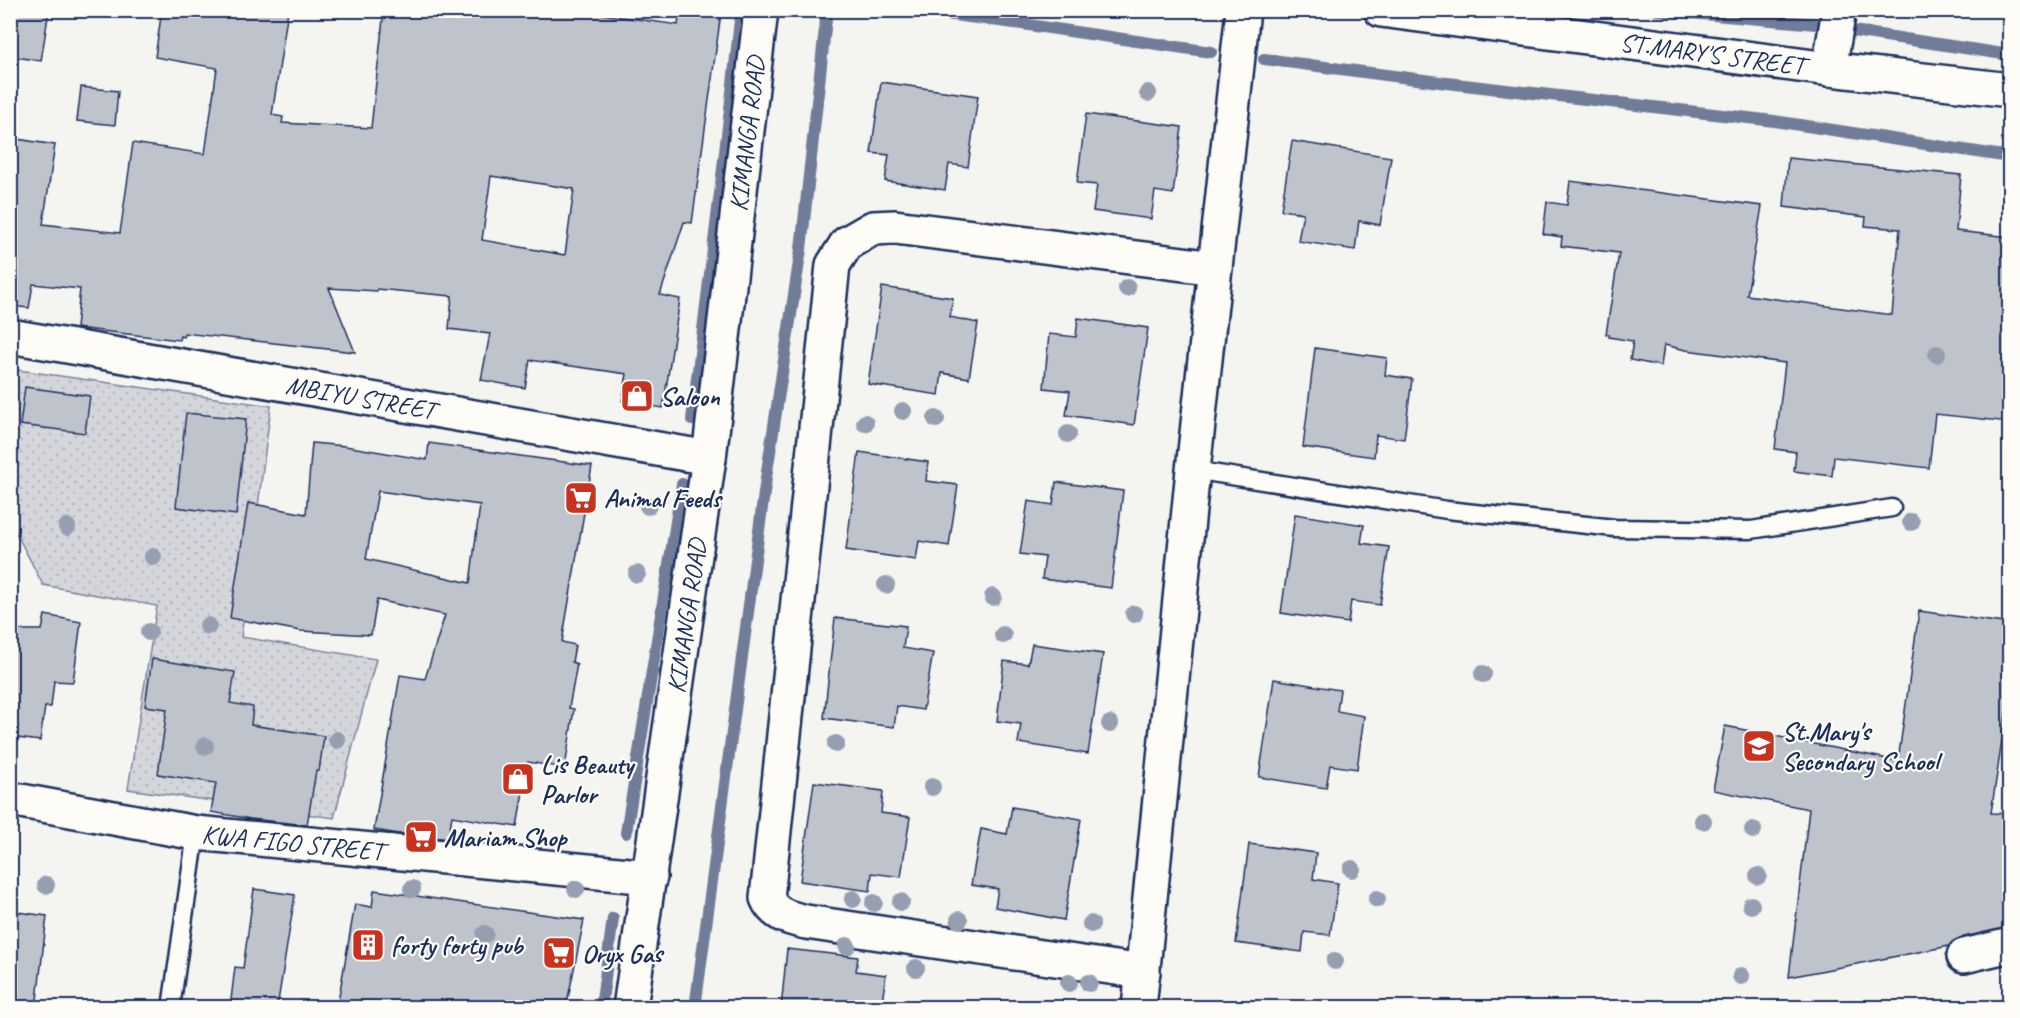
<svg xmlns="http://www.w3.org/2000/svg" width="2020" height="1018" font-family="Caveat,sans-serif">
	<defs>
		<pattern id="grass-dots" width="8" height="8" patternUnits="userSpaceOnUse" patternTransform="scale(1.5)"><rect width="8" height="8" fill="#d4d6db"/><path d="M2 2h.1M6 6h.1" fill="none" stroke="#b5b8be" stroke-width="1.8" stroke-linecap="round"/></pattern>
	</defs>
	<rect width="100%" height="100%" fill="#f4f4f1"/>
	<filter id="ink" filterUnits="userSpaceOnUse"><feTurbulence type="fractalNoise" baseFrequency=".0167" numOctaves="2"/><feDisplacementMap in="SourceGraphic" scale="12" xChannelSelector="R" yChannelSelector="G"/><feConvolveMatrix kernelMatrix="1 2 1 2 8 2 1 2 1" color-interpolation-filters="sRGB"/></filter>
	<g filter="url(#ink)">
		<path fill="url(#grass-dots)" stroke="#78829c" stroke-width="1.5" d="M11,369L271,406L241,637L376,659L334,818L128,789L157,606L43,585L11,523Z"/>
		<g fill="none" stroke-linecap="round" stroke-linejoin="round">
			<path stroke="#717c98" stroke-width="12" d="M916,10L1022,24L1211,52
				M1657,10L1816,24
				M1853,31L2010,55
				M1264,59L1447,83L1774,121L2010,157
				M692,420C708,284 727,147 741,10
				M626,833L682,484
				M601,1008L613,918
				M695,1008L766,478L801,249L827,10"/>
		</g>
		<path fill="#bfc3cc" stroke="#1b2f5e" stroke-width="1.5" fill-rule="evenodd" d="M10,10H49L41,61L10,56Z
			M162,10H288L272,115L283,117L282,123L371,128L384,10H573L678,25L680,10H702L721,13L692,223L684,222L660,295L680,299L663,408L622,401L627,374L530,360L525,388L481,380L490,334L449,329L452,296L377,289V291L329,288L355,352L184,333V337L180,336L179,340L76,328L80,289L33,284L29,308L10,306V138L55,145L43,224L120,233L133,143L205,154L217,68L155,57ZM491,176L574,189L565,255L482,240Z
			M881,82L978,96L968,167L949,164L945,190L885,181L889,155L871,153Z
			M81,87L118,91L115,125L77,121Z
			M1086,114L1182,127L1173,194L1155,191L1151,219L1093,211L1097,185L1077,183Z
			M1292,141L1391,157L1380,225L1359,221L1355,250L1298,241L1303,213L1281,210Z
			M1788,158L1961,175L1956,231L2010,237V422L1935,414L1929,468L1834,457L1832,476L1794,471L1796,452L1775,449L1785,363L1686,350L1664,345L1661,366L1630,360L1633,341L1609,337V334H1606L1619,253L1561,246L1562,237L1543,234L1547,202L1567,205L1570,181L1762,206L1747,295L1892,315L1900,229L1865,226L1866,217L1784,207Z
			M882,287L953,298L950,317L978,323L969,378L942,373L939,395L868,384Z
			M1078,318L1148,328L1134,425L1066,415L1070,391L1044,388L1049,334L1076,337Z
			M1315,348L1387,358L1385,375L1412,379L1404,439L1376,435L1374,457L1303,447Z
			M25,387L90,396L85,433L20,425Z
			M186,413L246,419L236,515L176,507Z
			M312,443L345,446L427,460L429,443L592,466L562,642L575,645L572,662L577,664L569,708L574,709L565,768L528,762L517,827L452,816L448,839L425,836L417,833L399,834L374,830L400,675L425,679L445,615L377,600L371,635L301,631L230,618L248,503L306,514ZM378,491L480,505L470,583L366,559Z
			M859,452L928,462L926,481L958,485L949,546L919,541L916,560L846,550Z
			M1056,482L1123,491L1111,588L1042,579L1045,557L1020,554L1028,501L1053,505Z
			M1295,514L1364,525L1361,543L1389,547L1380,605L1351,601L1348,623L1281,613Z
			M1919,611L2010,624V688L1991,813L2010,814V927L1960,938L1952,942L1949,946L1789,977L1809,809L1713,790L1725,726L1898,761Z
			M45,615L81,622L73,682L54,681L51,707H45L40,741L10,737V630H42Z
			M835,618L906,626L903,648L933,653L923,710L897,706L894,727L824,718Z
			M1032,644L1103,654L1088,754L1018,743L1021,724L997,721L1004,661L1028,664Z
			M152,659L235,672L230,703L253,707L251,725L324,736L319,771H316L307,825L251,819L211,812L216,783L158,774L167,709L145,706Z
			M1274,679L1340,690L1337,711L1364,716L1357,769L1330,765L1326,788L1259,777Z
			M814,782L883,791L881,813L910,817L901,877L872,873L870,891L800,881Z
			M1012,807L1081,819L1064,920L995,907L998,889L971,885L981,829L1007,834Z
			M1249,844L1316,853L1313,879L1338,883L1330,935L1304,932L1302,952L1236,943Z
			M254,889L295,895L277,1008H230L235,967L243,968Z
			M374,890L584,920L566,1008H337L355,904L372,907Z
			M10,911L47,916L36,1008H10Z
			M787,949L858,957L856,971L886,975L881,1008H781Z"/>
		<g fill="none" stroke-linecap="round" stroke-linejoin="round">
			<defs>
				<path id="service" d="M1193,470L1447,510L1615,528L1751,530L1892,508
					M171,1008L196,833"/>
				<g id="minor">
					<path d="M1829,69L1839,10"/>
					<path id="s1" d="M10,336L709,458"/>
					<path id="s2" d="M10,799L196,833L650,877"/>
					<path d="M1964,956L2010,945"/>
					<path d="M1143,972L806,922C789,918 774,915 767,898L833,265L847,243L873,228L895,227L1215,268"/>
					<path d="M1139,1008L1193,470L1243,10"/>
				</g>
				<g id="tertiary">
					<path id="s3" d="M1381,10L1829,69L2010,90"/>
					<path id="s4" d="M630,1008L709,458L761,10"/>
				</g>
			</defs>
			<use href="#service" stroke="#1b2f5e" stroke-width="21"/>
			<use href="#minor" stroke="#1b2f5e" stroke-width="38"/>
			<use href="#tertiary" stroke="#1b2f5e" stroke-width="38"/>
			<use href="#service" stroke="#fdfcf7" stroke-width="16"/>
			<use href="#minor" stroke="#fdfcf7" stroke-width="33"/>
			<use href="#tertiary" stroke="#fdfcf7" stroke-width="33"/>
		</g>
		<g fill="#969fb1">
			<circle cx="1148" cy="93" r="9"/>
			<circle cx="1127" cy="288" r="9"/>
			<circle cx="1937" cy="354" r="9"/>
			<circle cx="903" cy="411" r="9"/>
			<circle cx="936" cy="419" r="9"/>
			<circle cx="865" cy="423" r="9"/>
			<circle cx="1068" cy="434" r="9"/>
			<circle cx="648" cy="506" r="9"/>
			<circle cx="1911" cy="522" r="9"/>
			<circle cx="67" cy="527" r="9"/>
			<circle cx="153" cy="557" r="9"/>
			<circle cx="637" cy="574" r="9"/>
			<circle cx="886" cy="585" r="9"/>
			<circle cx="993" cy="597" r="9"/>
			<circle cx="1134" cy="614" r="9"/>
			<circle cx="208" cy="626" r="9"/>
			<circle cx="149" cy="632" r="9"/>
			<circle cx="1003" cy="635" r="9"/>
			<circle cx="1483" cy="674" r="9"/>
			<circle cx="1110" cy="724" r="9"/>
			<circle cx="337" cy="740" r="9"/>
			<circle cx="836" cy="744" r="9"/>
			<circle cx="205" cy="746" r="9"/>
			<circle cx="932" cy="787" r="9"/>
			<circle cx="1703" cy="821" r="9"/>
			<circle cx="1753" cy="830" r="9"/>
			<circle cx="1352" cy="869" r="9"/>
			<circle cx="1758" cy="876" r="9"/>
			<circle cx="46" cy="885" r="9"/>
			<circle cx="412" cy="889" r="9"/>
			<circle cx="576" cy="889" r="9"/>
			<circle cx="853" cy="899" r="9"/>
			<circle cx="1377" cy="899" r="9"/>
			<circle cx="901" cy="902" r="9"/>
			<circle cx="874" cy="903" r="9"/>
			<circle cx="1751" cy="905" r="9"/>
			<circle cx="959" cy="920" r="9"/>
			<circle cx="1091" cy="924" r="9"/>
			<circle cx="485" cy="934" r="9"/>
			<circle cx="847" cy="946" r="9"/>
			<circle cx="1335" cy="961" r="9"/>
			<circle cx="916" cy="968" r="9"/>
			<circle cx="1741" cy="976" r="9"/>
			<circle cx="1069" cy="983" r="9"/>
			<circle cx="1089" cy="983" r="9"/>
		</g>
	</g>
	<defs>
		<symbol id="shop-square" viewBox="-11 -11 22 22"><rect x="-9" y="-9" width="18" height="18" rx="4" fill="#c8321e" stroke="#fdfcf7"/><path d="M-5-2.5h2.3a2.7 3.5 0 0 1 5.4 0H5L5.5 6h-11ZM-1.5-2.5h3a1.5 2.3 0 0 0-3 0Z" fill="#fff"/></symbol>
		<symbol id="supermarket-square" viewBox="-11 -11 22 22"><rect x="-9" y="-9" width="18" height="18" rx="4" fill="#c8321e" stroke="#fdfcf7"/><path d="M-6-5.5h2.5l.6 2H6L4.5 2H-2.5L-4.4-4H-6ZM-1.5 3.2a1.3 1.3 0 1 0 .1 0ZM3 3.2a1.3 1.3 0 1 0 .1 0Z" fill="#fff"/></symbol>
		<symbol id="school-square" viewBox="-11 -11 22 22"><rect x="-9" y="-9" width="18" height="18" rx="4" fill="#c8321e" stroke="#fdfcf7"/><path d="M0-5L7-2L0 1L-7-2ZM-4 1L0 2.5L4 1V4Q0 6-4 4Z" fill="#fff"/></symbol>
		<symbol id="building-square" viewBox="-11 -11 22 22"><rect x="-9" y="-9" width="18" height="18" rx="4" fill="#c8321e" stroke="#fdfcf7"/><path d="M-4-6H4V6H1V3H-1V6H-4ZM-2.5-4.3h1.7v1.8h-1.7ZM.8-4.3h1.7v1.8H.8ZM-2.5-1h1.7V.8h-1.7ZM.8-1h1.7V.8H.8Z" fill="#fff"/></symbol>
	</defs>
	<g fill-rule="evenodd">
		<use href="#shop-square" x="618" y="377" width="38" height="38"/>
		<use href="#supermarket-square" x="562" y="479" width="38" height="38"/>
		<use href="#school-square" x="1740" y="727" width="38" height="38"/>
		<use href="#shop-square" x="499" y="760" width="38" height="38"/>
		<use href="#supermarket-square" x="402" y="818" width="38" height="38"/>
		<use href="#building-square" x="349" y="926" width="38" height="38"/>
		<use href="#supermarket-square" x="540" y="934" width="38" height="38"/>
	</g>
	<g text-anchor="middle" stroke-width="4.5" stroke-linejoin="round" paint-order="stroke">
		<g font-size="26" fill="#1b2f5e" stroke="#fdfcf7">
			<text dy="9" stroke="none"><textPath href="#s3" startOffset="334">ST.MARY'S STREET</textPath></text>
			<text dy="9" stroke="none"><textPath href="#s4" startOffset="882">KIMANGA ROAD</textPath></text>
			<text dy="9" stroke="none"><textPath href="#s1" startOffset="356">MBIYU STREET</textPath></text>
			<text dy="9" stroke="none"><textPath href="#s4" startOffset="396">KIMANGA ROAD</textPath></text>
			<text dy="9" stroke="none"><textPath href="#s2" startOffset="286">KWA FIGO STREET</textPath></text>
		</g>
		<g font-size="26" font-weight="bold" fill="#1b2f5e" stroke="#fdfcf7" text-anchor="start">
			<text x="660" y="405">Saloon</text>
			<text x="604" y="507">Animal Feeds</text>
			<text x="1782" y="740">St.Mary's<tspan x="1782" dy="30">Secondary School</tspan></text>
			<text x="541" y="773">Lis Beauty<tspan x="541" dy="30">Parlor</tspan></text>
			<text x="444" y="846">Mariam Shop</text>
			<text x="391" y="954">forty forty pub</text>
			<text x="582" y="962">Oryx Gas</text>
		</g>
	</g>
	<rect width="2020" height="1018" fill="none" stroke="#fdfcf7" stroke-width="36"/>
	<rect x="18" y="18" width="1984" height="982" fill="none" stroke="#1b2f5e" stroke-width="2" filter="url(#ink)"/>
</svg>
